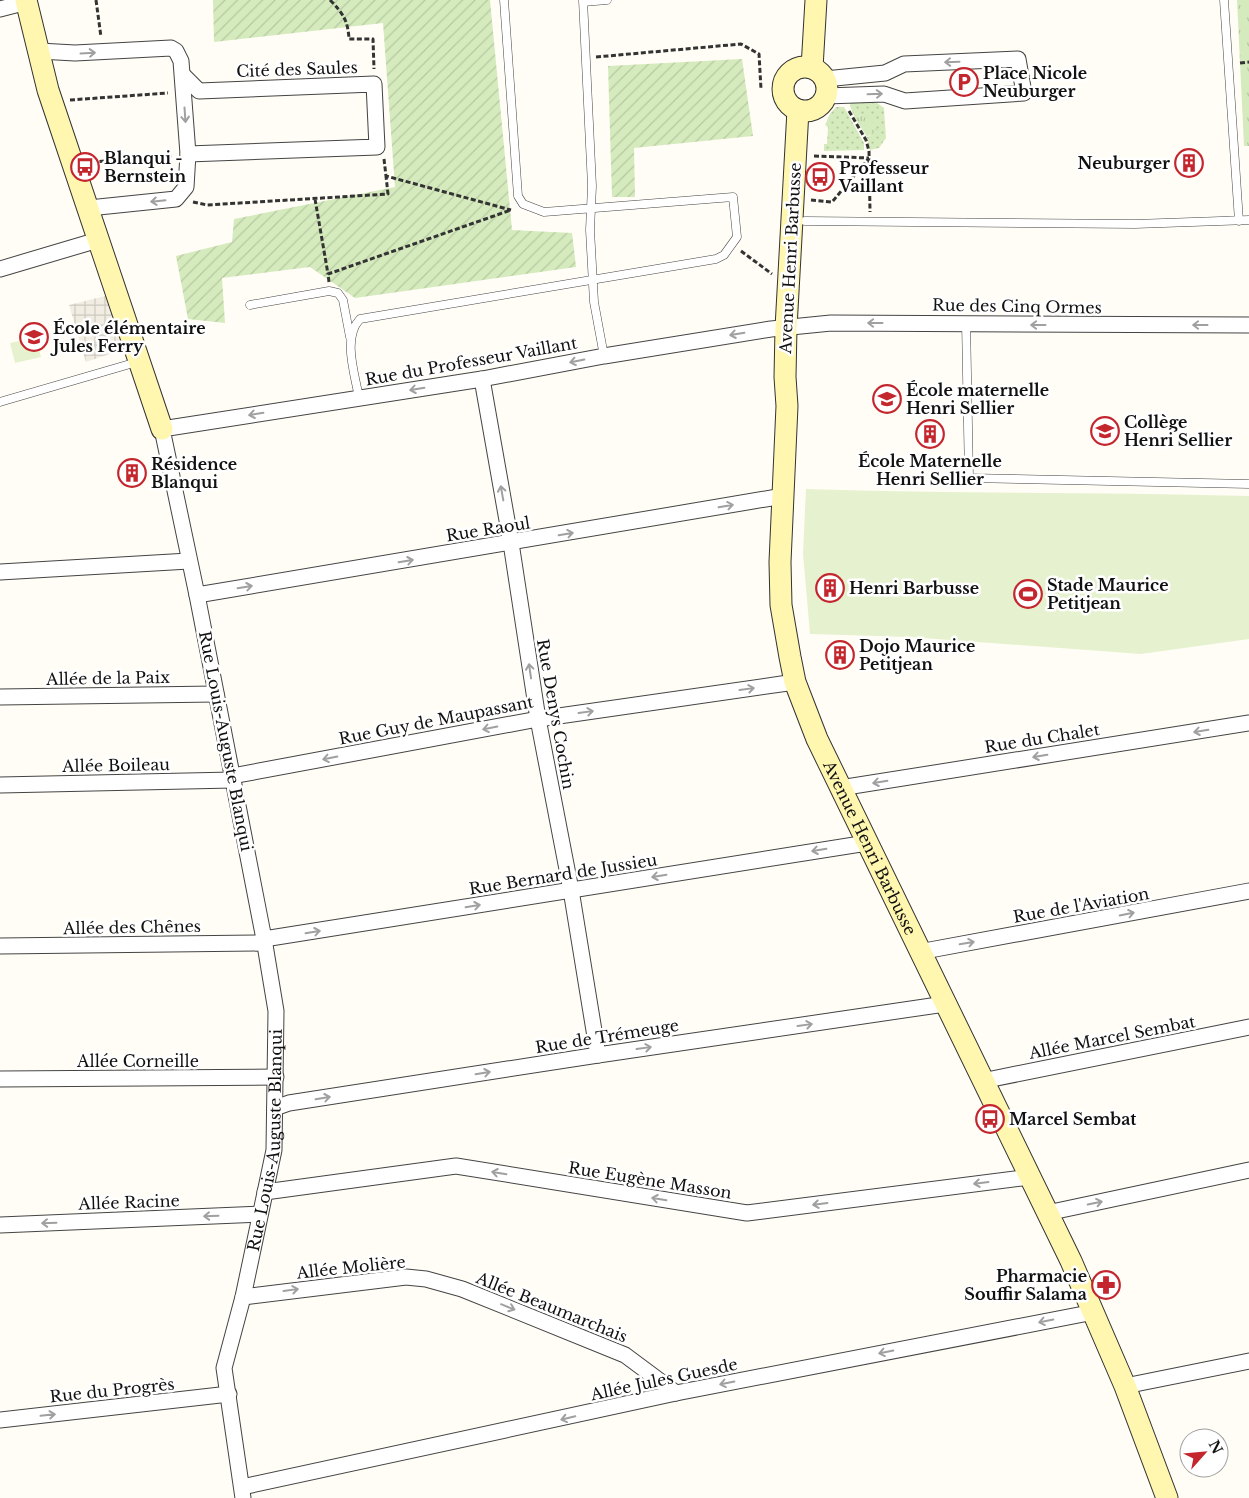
<svg xmlns="http://www.w3.org/2000/svg" width="1249" height="1498" font-family="'Libre Baskerville',serif">
	<defs>
		<pattern id="grass-dots" width="8" height="8" patternUnits="userSpaceOnUse" patternTransform="scale(1.25)"><rect width="8" height="8" fill="#d5ebbd"/><path d="M2 2h.1M6 6h.1" fill="none" stroke="#b6c8a1" stroke-width="1.8" stroke-linecap="round"/></pattern>
		<pattern id="park-tufts" width="24" height="20" patternUnits="userSpaceOnUse" patternTransform="scale(1.25)"><rect width="24" height="20" fill="#d5ebbd"/><path d="M3 7l-1-3M5 7V3M7 7l1-3M15 17l-1-3M17 17v-4M19 17l1-3" fill="none" stroke="#b6c8a1"/></pattern>
		<pattern id="garden-furrows" width="10" height="10" patternUnits="userSpaceOnUse" patternTransform="scale(1.25)"><rect width="10" height="10" fill="#d5ebbd"/><path d="M-1 1l2-2M0 10L10 0M9 11l2-2" fill="none" stroke="#b6c8a1"/></pattern>
		<pattern id="plaza-grid" width="8" height="8" patternUnits="userSpaceOnUse" patternTransform="scale(1.25)"><rect width="8" height="8" fill="#f1ede2"/><path d="M0 4h8M4 0v8" fill="none" stroke="#cecac1"/></pattern>
	</defs>
	<rect width="100%" height="100%" fill="#fffdf5"/>
	<path fill="url(#grass-dots)" d="M873,100L884,108L886,138L879,148L870,150L867,137L870,136L861,115L855,118L850,106L851,101Z
		M836,107H844L864,143V150L824,151V144H827L828,127L825,125L830,114Z"/>
	<path fill="url(#park-tufts)" d="M1237,0H1249V146H1244Z
		M864,114L872,119L877,129L867,137L855,118Z"/>
	<path fill="url(#garden-furrows)" d="M213,0H490L512,230L572,233L576,267L355,298L310,267L222,278L225,323L188,319L176,256L232,242L234,219L395,187L383,23L214,42Z
		M742,59L753,136L634,148L635,197H612L608,66Z"/>
	<path fill="#e6f2cf" d="M36,337L41,357L15,363L10,343Z
		M806,489C954,494 1101,492 1249,496V639L1141,654L909,637L810,634L803,554Z"/>
	<path fill="url(#plaza-grid)" d="M109,295L127,348L86,362L69,305Z"/>
	<g fill="none" stroke-linecap="round" stroke-linejoin="round">
		<defs>
			<path id="lane" d="M583,0L592,186L590,230L594,302L604,356
				M1224,0L1239,221
				M583,2L607,0
				M805,221L1135,224L1249,220
				M250,305L329,291L338,293L343,300L350,337
				M966,322L969,478L1249,484
				M359,398C355,374 342,338 360,319L716,259L724,255L737,237L733,197L544,212L523,204L518,196L504,0
				M0,402L137,362"/>
			<g id="street">
				<path d="M0,9L27,2"/>
				<path d="M39,51L75,53L171,48L176,51L181,61L188,154L186,187L176,199L89,208"/>
				<path d="M184,76L199,91L374,84L377,147L188,154"/>
				<path d="M825,79L885,73L904,64L1018,59L1024,93L905,101L884,94L826,96"/>
				<path d="M0,269L98,240"/>
				<path d="M482,379L511,543L538,719L571,890L598,1055"/>
				<path d="M0,572L189,561"/>
				<path d="M197,595L783,496"/>
				<path d="M0,697L216,694"/>
				<path d="M232,776L538,719L795,682"/>
				<path d="M0,785L233,780"/>
				<path d="M840,788L1249,723"/>
				<path d="M264,939L867,843"/>
				<path d="M0,946L265,943"/>
				<path d="M919,952L1249,891"/>
				<path d="M0,1079L276,1077"/>
				<path d="M982,1081L1249,1027"/>
				<path d="M275,1108L289,1103L598,1055L945,1004"/>
				<path d="M265,1192L456,1166L747,1213L1030,1177"/>
				<path d="M1047,1213L1249,1170"/>
				<path d="M0,1225L260,1214"/>
				<path d="M243,1297L406,1277L426,1279L462,1289L625,1355L676,1393"/>
				<path d="M1125,1386L1249,1361"/>
				<path d="M0,1420L229,1394"/>
				<path d="M242,1487L676,1393L1094,1312"/>
				<path id="s1" d="M243,1498L224,1368L243,1297L274,1150L276,1011L264,939L197,595L162,429L482,379L604,356L771,329L831,323L1249,325"/>
			</g>
			<g id="secondary">
				<path d="M26,0L48,90L162,429"/>
				<circle cx="805" cy="89" r="22"/>
				<path d="M812,68L816,0"/>
				<path id="s2" d="M798,110L786,328L785,377L787,406L780,562L781,605L790,657L795,682L817,739L1071,1261L1125,1386L1167,1498"/>
			</g>
		</defs>
		<use href="#lane" stroke="#444" stroke-width="9"/>
		<use href="#street" stroke="#444" stroke-width="17"/>
		<use href="#secondary" stroke="#333" stroke-width="23"/>
		<path stroke="#333" stroke-width="3" stroke-dasharray="5 2.5" stroke-linecap="butt" d="M96,0L101,37
			M330,0C343,13 348,21 349,39H373L374,69
			M596,57L741,44L759,54L761,89
			M1240,63L1249,62
			M70,100L168,93
			M849,111L866,140L869,151L870,212
			M814,156L869,158
			M384,159L386,176L511,210
			M92,162L173,156
			M315,199L328,274
			M811,200L832,202L869,158
			M193,202L207,205L388,194L386,176
			M741,251L772,274
			M329,282L328,274L511,210"/>
		<use href="#lane" stroke="#fff" stroke-width="8"/>
		<use href="#street" stroke="#fff" stroke-width="15"/>
		<use href="#secondary" stroke="#fff6b0" stroke-width="21"/>
	</g>
	<defs><path id="oneway-shaft" d="M-6 0H5M1.5-3L5.5 0L1.5 3" fill="none" stroke-width="1.6" stroke-linecap="round" stroke-linejoin="round" transform="scale(1.25)"/></defs>
	<g stroke="#a0a0a0">
		<use href="#oneway-shaft" transform="translate(88 53) rotate(-3)"/>
		<use href="#oneway-shaft" transform="translate(952 62) rotate(178)"/>
		<use href="#oneway-shaft" transform="translate(875 94) rotate(-2)"/>
		<use href="#oneway-shaft" transform="translate(185 115) rotate(86)"/>
		<use href="#oneway-shaft" transform="translate(158 201) rotate(174)"/>
		<use href="#oneway-shaft" transform="translate(875 323) rotate(180)"/>
		<use href="#oneway-shaft" transform="translate(1038 325) rotate(-180)"/>
		<use href="#oneway-shaft" transform="translate(1200 325) rotate(-180)"/>
		<use href="#oneway-shaft" transform="translate(737 334) rotate(171)"/>
		<use href="#oneway-shaft" transform="translate(577 361) rotate(169)"/>
		<use href="#oneway-shaft" transform="translate(417 389) rotate(171)"/>
		<use href="#oneway-shaft" transform="translate(256 414) rotate(171)"/>
		<use href="#oneway-shaft" transform="translate(502 493) rotate(-100)"/>
		<use href="#oneway-shaft" transform="translate(726 506) rotate(-10)"/>
		<use href="#oneway-shaft" transform="translate(566 534) rotate(-10)"/>
		<use href="#oneway-shaft" transform="translate(406 561) rotate(-9)"/>
		<use href="#oneway-shaft" transform="translate(245 587) rotate(-9)"/>
		<use href="#oneway-shaft" transform="translate(530 671) rotate(-98)"/>
		<use href="#oneway-shaft" transform="translate(747 689) rotate(-8)"/>
		<use href="#oneway-shaft" transform="translate(586 712) rotate(-8)"/>
		<use href="#oneway-shaft" transform="translate(490 728) rotate(169)"/>
		<use href="#oneway-shaft" transform="translate(1201 731) rotate(171)"/>
		<use href="#oneway-shaft" transform="translate(1040 756) rotate(171)"/>
		<use href="#oneway-shaft" transform="translate(330 758) rotate(169)"/>
		<use href="#oneway-shaft" transform="translate(880 782) rotate(171)"/>
		<use href="#oneway-shaft" transform="translate(819 850) rotate(171)"/>
		<use href="#oneway-shaft" transform="translate(659 876) rotate(171)"/>
		<use href="#oneway-shaft" transform="translate(473 906) rotate(-9)"/>
		<use href="#oneway-shaft" transform="translate(1127 914) rotate(-11)"/>
		<use href="#oneway-shaft" transform="translate(313 932) rotate(-9)"/>
		<use href="#oneway-shaft" transform="translate(967 943) rotate(-10)"/>
		<use href="#oneway-shaft" transform="translate(805 1025) rotate(-8)"/>
		<use href="#oneway-shaft" transform="translate(644 1048) rotate(-8)"/>
		<use href="#oneway-shaft" transform="translate(483 1073) rotate(-9)"/>
		<use href="#oneway-shaft" transform="translate(323 1098) rotate(-9)"/>
		<use href="#oneway-shaft" transform="translate(499 1173) rotate(-171)"/>
		<use href="#oneway-shaft" transform="translate(981 1183) rotate(173)"/>
		<use href="#oneway-shaft" transform="translate(659 1199) rotate(-171)"/>
		<use href="#oneway-shaft" transform="translate(1095 1203) rotate(-12)"/>
		<use href="#oneway-shaft" transform="translate(820 1204) rotate(173)"/>
		<use href="#oneway-shaft" transform="translate(211 1216) rotate(178)"/>
		<use href="#oneway-shaft" transform="translate(49 1223) rotate(178)"/>
		<use href="#oneway-shaft" transform="translate(291 1290) rotate(-8)"/>
		<use href="#oneway-shaft" transform="translate(508 1307) rotate(22)"/>
		<use href="#oneway-shaft" transform="translate(1046 1321) rotate(169)"/>
		<use href="#oneway-shaft" transform="translate(886 1352) rotate(169)"/>
		<use href="#oneway-shaft" transform="translate(727 1383) rotate(169)"/>
		<use href="#oneway-shaft" transform="translate(48 1415) rotate(-6)"/>
		<use href="#oneway-shaft" transform="translate(568 1418) rotate(167)"/>
	</g>
	<defs>
		<symbol id="parking-ring" viewBox="-11 -11 22 22"><circle r="9.5" fill="#fff" stroke="#c4262e" stroke-width="1.5"/><path d="M-3.5-5.5H1a3.5 3.5 0 0 1 0 7H-1V5.5H-3.5ZM-1-3.4V-.6H.8a1.4 1.4 0 0 0 0-2.8Z" fill="#c4262e"/></symbol>
		<symbol id="building-ring" viewBox="-11 -11 22 22"><circle r="9.5" fill="#fff" stroke="#c4262e" stroke-width="1.5"/><path d="M-4-6H4V6H1V3H-1V6H-4ZM-2.5-4.3h1.7v1.8h-1.7ZM.8-4.3h1.7v1.8H.8ZM-2.5-1h1.7V.8h-1.7ZM.8-1h1.7V.8H.8Z" fill="#c4262e"/></symbol>
		<symbol id="bus-ring" viewBox="-11 -11 22 22"><circle r="9.5" fill="#fff" stroke="#c4262e" stroke-width="1.5"/><path d="M-5-6H5V4H4V6H2V4H-2V6H-4V4H-5ZM-3.5-4V0h7V-4ZM-3.5 1.2v1.5H-2V1.2ZM2 1.2v1.5H3.5V1.2Z" fill="#c4262e"/></symbol>
		<symbol id="school-ring" viewBox="-11 -11 22 22"><circle r="9.5" fill="#fff" stroke="#c4262e" stroke-width="1.5"/><path d="M0-5L7-2L0 1L-7-2ZM-4 1L0 2.5L4 1V4Q0 6-4 4Z" fill="#c4262e"/></symbol>
		<symbol id="stadium-ring" viewBox="-11 -11 22 22"><circle r="9.5" fill="#fff" stroke="#c4262e" stroke-width="1.5"/><path d="M0-5a6.5 5 0 1 0 0 10a6.5 5 0 1 0 0-10ZM-3.5-1.8h7v3.6h-7Z" fill="#c4262e"/></symbol>
		<symbol id="pharmacy-ring" viewBox="-11 -11 22 22"><circle r="9.5" fill="#fff" stroke="#c4262e" stroke-width="1.5"/><path d="M-2-6h4v4h4v4h-4v4h-4v-4h-4v-4h4Z" fill="#c4262e"/></symbol>
	</defs>
	<g fill-rule="evenodd">
		<use href="#parking-ring" x="948" y="66" width="32" height="32"/>
		<use href="#building-ring" x="1173" y="147" width="32" height="32"/>
		<use href="#bus-ring" x="69" y="151" width="32" height="32"/>
		<use href="#bus-ring" x="804" y="161" width="32" height="32"/>
		<use href="#school-ring" x="18" y="321" width="32" height="32"/>
		<use href="#school-ring" x="871" y="383" width="32" height="32"/>
		<use href="#school-ring" x="1089" y="415" width="32" height="32"/>
		<use href="#building-ring" x="914" y="418" width="32" height="32"/>
		<use href="#building-ring" x="116" y="457" width="32" height="32"/>
		<use href="#building-ring" x="814" y="572" width="32" height="32"/>
		<use href="#stadium-ring" x="1012" y="578" width="32" height="32"/>
		<use href="#building-ring" x="824" y="639" width="32" height="32"/>
		<use href="#bus-ring" x="974" y="1103" width="32" height="32"/>
		<use href="#pharmacy-ring" x="1090" y="1269" width="32" height="32"/>
	</g>
	<g text-anchor="middle" stroke-width="5" stroke-linejoin="round" paint-order="stroke">
		<g font-size="16" fill="#111" stroke="#fff">
			<text transform="translate(297 69) rotate(-2)" y="6">Cité des Saules</text>
			<text transform="translate(790 258) rotate(-87)" y="6">Avenue Henri Barbusse</text>
			<text transform="translate(1017 306) rotate(1)" y="6">Rue des Cinq Ormes</text>
			<text transform="translate(471 361) rotate(-10)" y="6">Rue du Professeur Vaillant</text>
			<text transform="translate(488 529) rotate(-9)" y="6">Rue Raoul</text>
			<text transform="translate(108 678) rotate(-1)" y="6">Allée de la Paix</text>
			<text transform="translate(556 714) rotate(80)" y="6">Rue Denys Cochin</text>
			<text transform="translate(436 720) rotate(-11)" y="6">Rue Guy de Maupassant</text>
			<text transform="translate(1042 738) rotate(-9)" y="6">Rue du Chalet</text>
			<text transform="translate(226 741) rotate(79)" y="6">Rue Louis-Auguste Blanqui</text>
			<text transform="translate(116 765) rotate(-1)" y="6">Allée Boileau</text>
			<text dy="6" stroke="none"><textPath href="#s2" startOffset="756">Avenue Henri Barbusse</textPath></text>
			<text transform="translate(563 874) rotate(-9)" y="6">Rue Bernard de Jussieu</text>
			<text transform="translate(1081 905) rotate(-10)" y="6">Rue de l'Aviation</text>
			<text transform="translate(132 927) rotate(-1)" y="6">Allée des Chênes</text>
			<text transform="translate(607 1036) rotate(-9)" y="6">Rue de Trémeuge</text>
			<text transform="translate(1112 1037) rotate(-11)" y="6">Allée Marcel Sembat</text>
			<text x="138" y="1067">Allée Corneille</text>
			<text dy="6" stroke="none"><textPath href="#s1" startOffset="364">Rue Louis-Auguste Blanqui</textPath></text>
			<text transform="translate(650 1180) rotate(9)" y="6">Rue Eugène Masson</text>
			<text transform="translate(129 1202) rotate(-2)" y="6">Allée Racine</text>
			<text transform="translate(351 1267) rotate(-6)" y="6">Allée Molière</text>
			<text transform="translate(552 1307) rotate(22)" y="6">Allée Beaumarchais</text>
			<text transform="translate(664 1379) rotate(-12)" y="6">Allée Jules Guesde</text>
			<text transform="translate(112 1390) rotate(-6)" y="6">Rue du Progrès</text>
		</g>
		<g font-size="16" font-weight="bold" fill="#111" stroke="#fff" text-anchor="start">
			<text x="983" y="79">Place Nicole<tspan x="983" dy="18">Neuburger</tspan></text>
			<text x="104" y="164">Blanqui -<tspan x="104" dy="18">Bernstein</tspan></text>
			<text x="1170" y="169" text-anchor="end">Neuburger</text>
			<text x="839" y="174">Professeur<tspan x="839" dy="18">Vaillant</tspan></text>
			<text x="53" y="334">École élémentaire<tspan x="53" dy="18">Jules Ferry</tspan></text>
			<text x="906" y="396">École maternelle<tspan x="906" dy="18">Henri Sellier</tspan></text>
			<text x="1124" y="428">Collège<tspan x="1124" dy="18">Henri Sellier</tspan></text>
			<text x="930" y="467" text-anchor="middle">École Maternelle<tspan x="930" dy="18">Henri Sellier</tspan></text>
			<text x="151" y="470">Résidence<tspan x="151" dy="18">Blanqui</tspan></text>
			<text x="1047" y="591">Stade Maurice<tspan x="1047" dy="18">Petitjean</tspan></text>
			<text x="849" y="594">Henri Barbusse</text>
			<text x="859" y="652">Dojo Maurice<tspan x="859" dy="18">Petitjean</tspan></text>
			<text x="1009" y="1125">Marcel Sembat</text>
			<text x="1087" y="1282" text-anchor="end">Pharmacie<tspan x="1087" dy="18">Souffir Salama</tspan></text>
		</g>
	</g>
	<g transform="translate(1204 1453) rotate(63)"><circle r="24" fill="#ffffff" stroke="#a0a0a0"/>
	<path d="M0-4L9 19L0 12L-9 19Z" fill="#c4262e"/>
	<text y="-8" font-size="14" font-weight="bold" text-anchor="middle" fill="#111111">N</text>
	</g>
</svg>
